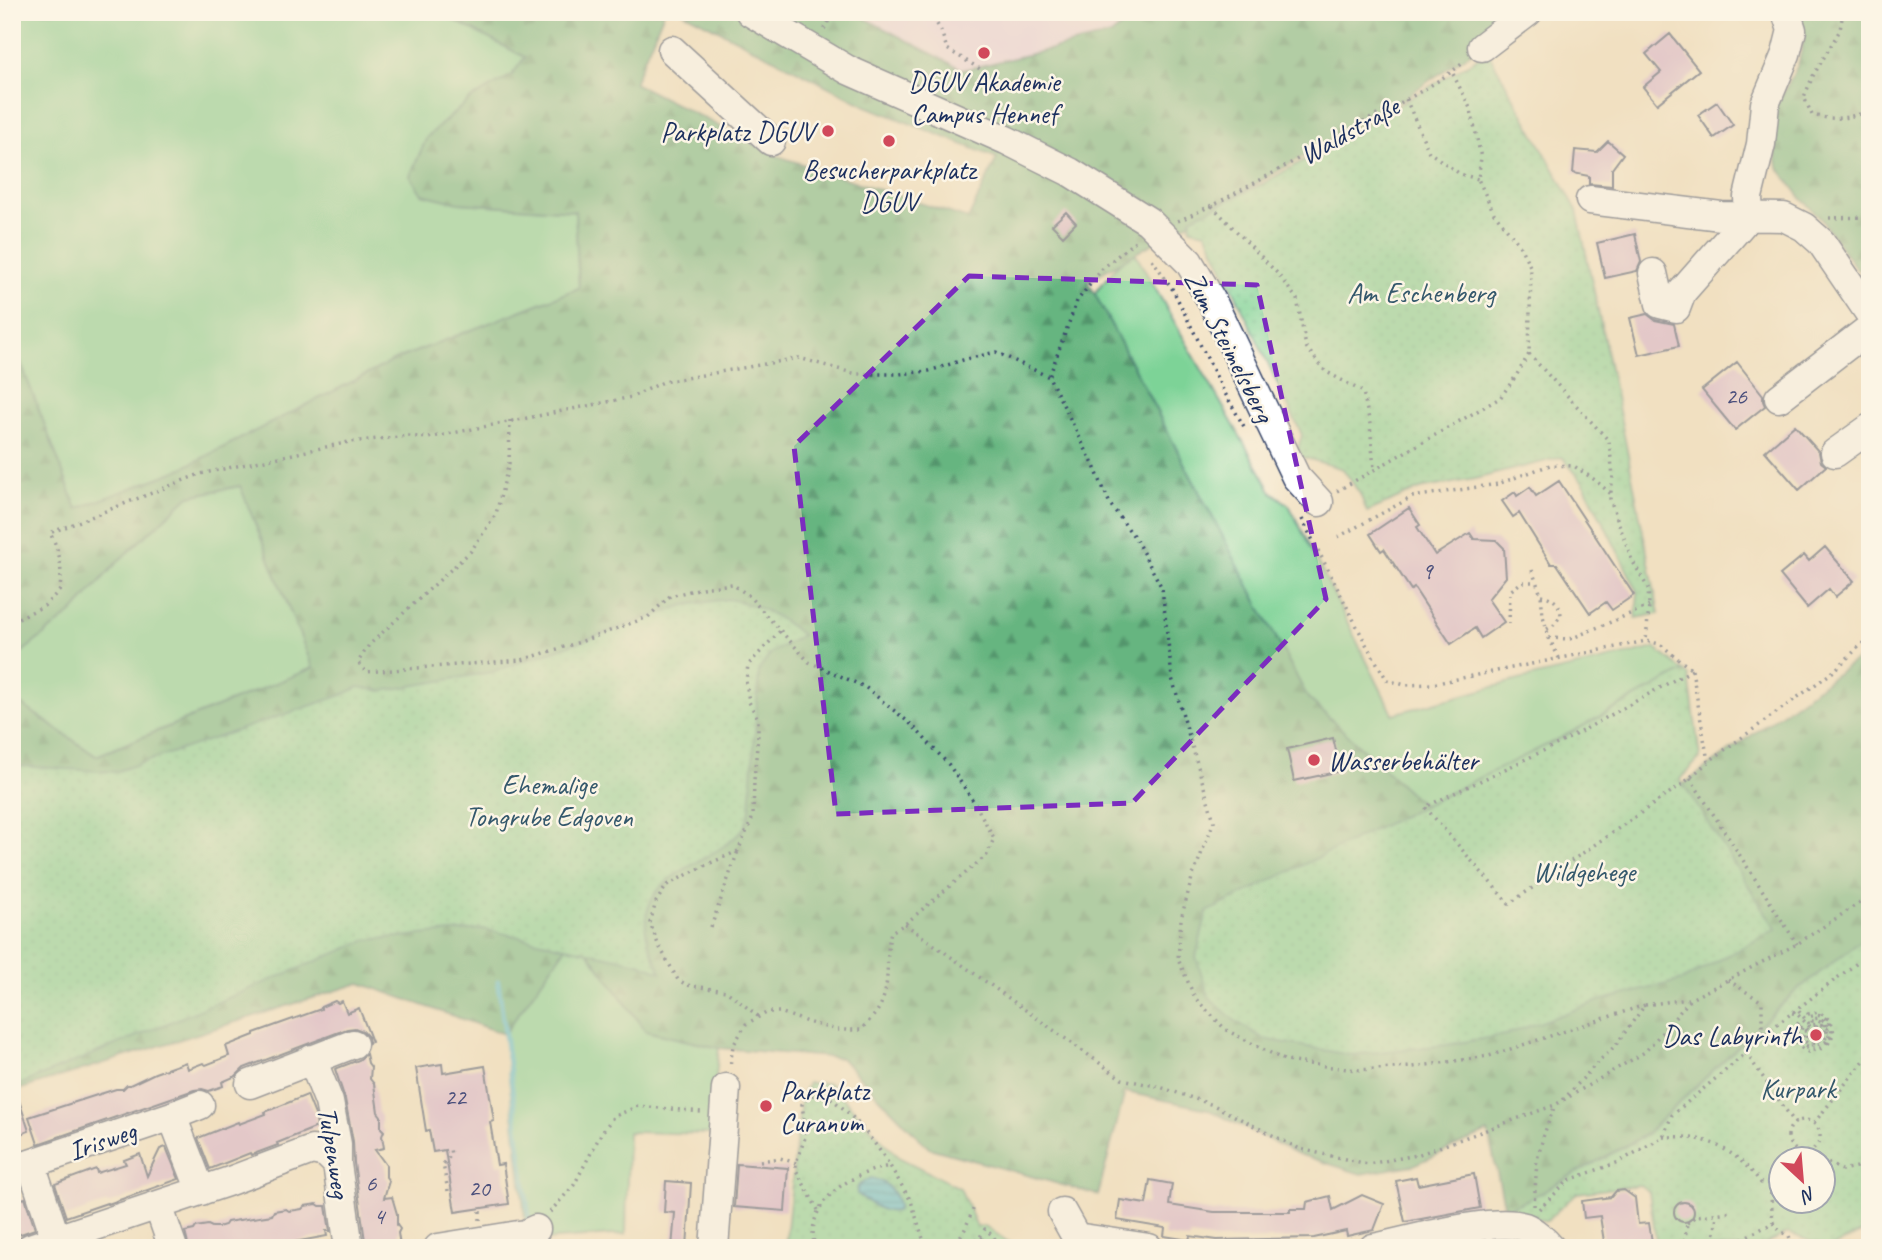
<svg xmlns="http://www.w3.org/2000/svg" width="1882" height="1260" font-family="Caveat,sans-serif">
	<defs>
		<pattern id="forest-firs" width="22" height="20" patternUnits="userSpaceOnUse" patternTransform="scale(1.75)"><rect width="22" height="20" fill="#66b580"/><path d="M5 1l3.5 6h-7zM16 11l3.5 6h-7z" fill="#53946c"/></pattern>
		<pattern id="park-dots" width="8" height="8" patternUnits="userSpaceOnUse" patternTransform="scale(1.75)"><rect width="8" height="8" fill="#7dd397"/><path d="M2 2h.1M6 6h.1" fill="none" stroke="#6bb585" stroke-width="1.8" stroke-linecap="round"/></pattern>
		<pattern id="water-rules" width="6" height="5" patternUnits="userSpaceOnUse" patternTransform="scale(1.75)"><rect width="6" height="5" fill="#56bed3"/><path d="M0 2.5h6" fill="none" stroke="#469bae"/></pattern>
	</defs>
	<rect width="100%" height="100%" fill="#fcf5e5"/>
	<filter id="ink" filterUnits="userSpaceOnUse"><feTurbulence type="fractalNoise" baseFrequency=".0143" numOctaves="2"/><feDisplacementMap in="SourceGraphic" scale="14" xChannelSelector="R" yChannelSelector="G"/><feConvolveMatrix kernelMatrix="1 2 1 2 8 2 1 2 1" color-interpolation-filters="sRGB"/></filter>
	<filter id="wash" filterUnits="userSpaceOnUse"><feTurbulence type="fractalNoise" baseFrequency=".00686" numOctaves="4" result="noise"/><feDisplacementMap in="SourceGraphic" scale="28" xChannelSelector="R" yChannelSelector="G"/><feGaussianBlur stdDeviation="1.57" result="paint"/><feColorMatrix in="noise" values="0 0 0 0 0 0 0 0 0 0 0 0 0 0 0 0 0 1.4 0 .05"/><feComposite in="paint" operator="in"/></filter>
	<g filter="url(#wash)">
		<rect width="100%" height="100%" fill="#f1e0c1"/>
		<path fill="#ebd1ec" d="M853,12H1139L1112,35L963,70Z"/>
		<path fill="#7dd397" stroke="#4c817a" stroke-width="2" d="M12,12H438L525,57L512,75L469,100L427,137L410,176L459,203L575,211L579,288L397,359L179,470L77,509L14,346L12,345Z
			M1132,248L1272,492L1289,505L1393,714L1519,680L1655,648L1684,671L1561,738L1207,912L1089,300Z
			M241,486L313,668L96,756L12,698V660L73,612L118,561L189,496Z
			M574,933L646,1031L719,1048L710,1134L628,1132L626,1234L544,1240L526,1227L504,1034Z"/>
		<path fill="url(#forest-firs)" stroke="#40726f" stroke-width="2" d="M438,12H664L634,83L778,156L968,219L997,158L866,106L683,12H853L963,70L1111,35L1139,12H1517L1485,43L1404,98L1088,281L1308,698L1524,899L1870,650V934L1796,991L1645,1135L1527,1200L1505,1209L1488,1132L1414,1165L1361,1174L1298,1154L1207,1109L1125,1092L1098,1195L929,1148L841,1058L719,1048L646,1031L575,934L504,1034L360,983L12,1092V698L96,756L313,668L240,486L189,496L118,561L73,612L12,660V345H14L77,509L179,470L397,359L579,288L575,211L459,203L422,194L410,176L427,137L469,100L512,75L525,57Z
			M1797,12H1870V263L1858,271L1821,219L1801,198L1778,167L1770,118L1798,65L1805,35Z"/>
		<path fill="url(#park-dots)" stroke="#4c817a" stroke-width="2" fill-rule="evenodd" d="M1488,52L1577,210L1625,440L1659,614L1636,618L1638,592L1583,482L1562,457L1475,479L1420,489L1367,512L1360,494L1343,469L1302,457L1298,448L1302,435L1206,232L1190,229L1191,218L1262,184L1355,131Z
			M728,599C760,605 777,615 802,635L771,653L759,670L750,810C748,816 747,825 742,830C712,866 641,871 646,931C647,944 656,959 661,972L639,963L483,929L367,940L12,1088V731L19,766L115,772L342,695L359,687L382,691L492,672L685,605Z
			M1684,671L1689,676L1700,758L1680,779L1776,929L1683,980L1599,1001L1505,1035L1446,1045L1350,1055L1264,1039L1234,1020L1209,998L1196,957L1207,912L1561,738Z
			M1870,934V1229L1829,1248L1788,1233L1757,1248H1657L1649,1192L1640,1185L1577,1193L1546,1221L1505,1209L1527,1200L1646,1135L1796,991ZM1780,1158H1822V1200H1780Z
			M808,1083H829L898,1157L960,1188L977,1227L985,1226L1010,1243L1008,1248H785L801,1097Z"/>
		<path fill="url(#water-rules)" stroke="#387698" stroke-width="2" d="M871,1178C886,1181 899,1195 898,1210C883,1216 870,1202 857,1194C855,1184 864,1182 871,1178Z"/>
		<g fill="none" stroke-linecap="round" stroke-linejoin="round">
			<path stroke="#56bed3" stroke-width="5" d="M498,981L529,1218"/>
		</g>
		<g id="blocks">
			<path fill="#d3aad1" d="M1670,34L1699,70L1657,104L1643,87L1661,72L1646,54Z
				M1717,102L1733,125L1714,138L1698,115Z
				M1608,141L1623,154L1612,169V186L1589,184V176L1573,173L1575,150L1597,152Z
				M1066,212L1076,223L1063,236L1052,225Z
				M1635,234L1641,262L1637,271L1605,278L1597,243Z
				M1647,314L1655,320L1674,324L1679,346L1639,355L1630,318Z
				M1737,362L1763,395V401L1765,406L1735,430L1702,390Z
				M1795,425L1819,452L1821,462L1826,466L1799,490L1765,451Z
				M1559,481L1634,595L1612,610L1606,602L1590,613L1557,564H1551L1519,513L1513,517L1502,501L1515,492L1517,496L1530,487L1536,496Z
				M1409,508L1420,525L1417,527L1435,555L1470,533L1474,539L1496,540L1504,548L1506,577L1488,599L1504,622L1481,638L1475,628L1451,644L1414,588L1411,590L1384,549L1381,551L1370,534Z
				M1825,547L1854,581L1835,597L1829,589L1807,608L1780,575L1804,555L1809,561Z
				M1333,738L1341,771L1294,781L1287,749Z
				M335,1001L338,1003L342,1001L347,1013L359,1008L372,1042L369,1043L368,1037L363,1031L355,1028L347,1029L244,1068L236,1076L222,1082L223,1086L209,1091L202,1089L194,1090L38,1144L29,1117L97,1095L116,1089H123L127,1085H130L155,1073L186,1062L188,1069L203,1063L206,1065L229,1056L226,1046L254,1035V1033L321,1009V1007Z
				M366,1054L368,1063L371,1067L370,1079L374,1084L378,1112L381,1116V1128L384,1131L382,1136L384,1148L375,1150L386,1165V1177L389,1181L384,1198L392,1197L397,1214V1225L400,1229L398,1233L400,1246L388,1248H366L354,1163L353,1141L345,1099L335,1069L359,1060Z
				M442,1064L443,1073L485,1066L494,1121L490,1122L497,1165L503,1164L509,1204L455,1212L445,1150L433,1152L429,1130L426,1131L416,1068Z
				M12,1088H15L29,1131L12,1137Z
				M307,1095L315,1115L317,1127L277,1143L278,1145L251,1155L250,1153L210,1169L198,1138L238,1122L239,1124L266,1114L265,1112Z
				M166,1147L179,1179L108,1204L107,1203L66,1217L55,1184L96,1169L97,1173L126,1164L124,1160L140,1154L147,1176L160,1149Z
				M737,1164L788,1168L785,1211L734,1207Z
				M1474,1174L1480,1208L1405,1222L1396,1181L1416,1177L1418,1185Z
				M1150,1180L1172,1184L1169,1205L1214,1212H1290V1209H1306L1307,1202L1330,1196L1333,1210L1362,1195L1384,1204L1374,1230L1347,1236L1346,1231L1314,1238L1217,1240L1190,1236L1189,1240L1164,1236L1165,1228L1117,1220L1120,1200L1146,1204Z
				M666,1181L691,1183L687,1248H672L675,1213L664,1212Z
				M1624,1190L1635,1198L1638,1224L1649,1223L1653,1248H1605L1600,1216L1584,1218L1582,1201L1611,1197L1616,1191Z
				M25,1198L35,1229L12,1237V1202Z
				M1674 1212a10 10 0 1 1 20 0a10 10 0 1 1-20 0Z
				M317,1204L320,1206H326L330,1231H326L327,1236L262,1248H189L185,1232L194,1230L196,1227L208,1225L212,1227H218L225,1225L227,1222L272,1215L274,1211L286,1209L289,1211L296,1210L302,1209L305,1206Z"/>
		</g>
	</g>
	<g filter="url(#ink)">
		<use href="#blocks" fill-opacity="0" stroke="#3b4a6d" stroke-width="2"/>
		<g fill="none" stroke-linecap="round" stroke-linejoin="round">
			<defs>
				<path id="minor" d="M750,12L848,70L1006,140L1070,172L1148,221L1189,262L1212,301L1296,477L1319,502
					M1482,47L1528,12
					M672,50L771,141
					M1590,200L1721,216L1784,217L1804,227L1821,242L1870,314
					M1749,216L1748,197L1761,144L1765,104L1786,54L1792,30L1786,12
					M1653,273L1660,304L1676,308L1682,292L1749,216
					M1779,398L1870,328
					M1835,453L1870,428
					M312,1059L329,1102L337,1144V1164L349,1248
					M250,1084L353,1044
					M172,1116L201,1191
					M31,1164L56,1239
					M12,1170L172,1116L200,1105
					M158,1205L227,1182L312,1150L326,1153L337,1164
					M1062,1212L1076,1237L1149,1248
					M30,1248L158,1205L173,1248
					M438,1248L525,1234L536,1229
					M714,1248L726,1088
					M1373,1248C1408,1241 1493,1216 1525,1227C1533,1230 1545,1241 1551,1248"/>
			</defs>
			<use href="#minor" stroke="#3b4a6d" stroke-width="31"/>
			<path stroke="#3b4a6d" stroke-width="3.5" stroke-dasharray="2 5" stroke-linecap="butt" d="M930,12L941,31L947,49L1000,81L1005,79
				M1843,12L1840,30L1813,76L1804,97L1812,115C1836,121 1847,118 1870,111
				M824,29L834,12
				M1406,99L1429,152L1460,174L1478,179
				M1212,206L1277,273L1297,299L1306,347L1325,371L1363,392L1370,424L1374,469
				M1829,218L1870,217
				M1178,221C1237,195 1292,162 1349,130C1387,109 1430,90 1464,62
				M1135,241L1103,268L1077,301L1049,377L1094,466L1110,504L1135,538L1162,588L1172,678L1214,821L1192,878L1181,919L1178,959L1195,998L1226,1030L1286,1061L1356,1070L1413,1067L1489,1056L1645,1005L1615,1046L1598,1062L1563,1100
				M1152,259L1173,290L1222,388L1246,430
				M1529,354L1609,441L1613,476L1610,499L1632,560L1648,588L1649,606L1646,641
				M510,420L509,463L496,514L471,551L369,645L358,662L366,672L522,660L580,642L648,617L670,596L702,588L732,584L748,595L809,662L865,687L912,725L949,765L974,802L994,838L987,855L905,924L891,932C884,957 892,985 879,1008C875,1016 866,1023 861,1030H837L807,1022L780,1012H768L746,1024L733,1046L730,1066
				M1337,491L1500,398L1516,376L1529,354L1531,268L1518,243L1494,213L1478,179L1481,158L1471,110L1452,72
				M1302,519L1367,646L1387,680L1405,685L1432,684L1646,641L1660,644L1692,670
				M1338,537L1412,497L1498,484L1550,465L1574,466L1595,480L1611,494
				M1532,570L1541,595L1543,616L1549,638L1559,658
				M1541,595C1552,597 1560,603 1561,615L1554,625L1547,629
				M12,621L44,606L60,590C62,566 61,554 50,533L200,474L349,442L409,436L428,438L632,397L663,382L799,358L856,374H899L929,371L963,360L996,352L1049,377
				M1509,624L1510,591L1522,582H1536
				M1549,638L1570,639L1649,606
				M1692,670L1564,741L1425,807L1509,904L1684,783L1708,762L1834,671L1870,636
				M1692,670L1708,761
				M1690,778L1797,944
				M905,924L1122,1079L1160,1087L1213,1105L1300,1149L1368,1164L1417,1155L1555,1105L1645,1052L1691,999L1797,944L1870,896
				M711,927L738,851
				M1728,980L1762,1002V1036
				M1645,1005L1688,999
				M1792,1013L1797,1014L1818,1035L1815,1037L1804,1027H1802L1800,1034L1802,1042L1801,1044L1797,1033L1801,1024L1799,1022C1790,1033 1795,1046 1808,1052L1824,1048L1823,1047C1816,1050 1809,1052 1804,1046L1805,1045C1815,1050 1823,1047 1829,1037L1828,1028L1831,1027L1832,1033L1826,1044L1827,1046L1834,1033L1831,1021L1819,1012L1808,1014L1809,1017C1817,1014 1825,1015 1829,1023L1828,1024L1819,1018L1812,1019V1021H1818L1825,1024L1828,1034L1824,1041L1825,1029L1820,1040L1811,1041V1043L1820,1044L1809,1045L1803,1039V1031H1806L1807,1040L1809,1039L1808,1035L1816,1039L1821,1034L1816,1027H1820L1822,1025L1819,1024L1810,1025L1797,1009
				M758,1016L726,991L687,985L678,980L658,944L650,923L656,902L667,885L706,865L738,851L753,817L754,780L758,735V719L749,702L746,681L748,665L781,630
				M1746,1053L1762,1036L1870,953
				M1788 1136a16 16 0 1 1 32 0a16 16 0 1 1-32 0Z
				M1814,1123L1870,1053
				M1663,1137C1672,1137 1682,1136 1691,1138C1720,1141 1745,1161 1761,1183H1770L1780,1169
				M1788,1158L1796,1149
				M1822,1160L1842,1170L1856,1167L1870,1158
				M760,1161L780,1158L796,1163
				M448,1191L443,1164L451,1155L450,1149
				M1534,1206L1537,1160L1544,1134L1555,1105
				M1539,1209L1569,1180L1619,1162L1663,1137L1672,1115L1746,1053L1795,1123
				M818,1210L796,1170V1163L806,1135L802,1104C807,1099 813,1092 821,1094C843,1100 879,1147 890,1166
				M550,1212L574,1185L601,1134L613,1117L638,1106L702,1112
				M480,1220V1208
				M1687,1223L1697,1216L1730,1212
				M1773,1223L1780,1231L1789,1236L1794,1248
				M815,1248C803,1201 851,1173 890,1166L911,1201L926,1248
				M918,1248C927,1241 935,1242 944,1248
				M953,1248L965,1229L974,1207
				M963,1248L980,1237L985,1229L993,1236L999,1245L992,1246L980,1237
				M1684,1248L1687,1223L1686,1221
				M1713,1248L1717,1214
				M1723,1248L1773,1223L1770,1183
				M1841,1248L1870,1235"/>
			<use href="#minor" stroke="#fff" stroke-width="28"/>
		</g>
	</g>
	<path d="M0 0H1882V1260H0ZM969,276L1257,285L1326,599L1132,803L836,814L794,446Z" fill="#f1e0c1" fill-opacity=".55" fill-rule="evenodd"/>
	<path fill="none" stroke="#7b2cbf" stroke-width="5" stroke-dasharray="14 9" stroke-linejoin="round" d="M969,276L1257,285L1326,599L1132,803L836,814L794,446Z"/>
	<g fill="#d1495b" stroke="#fcf5e5" stroke-width="2.5">
		<circle cx="984" cy="53" r="7"/>
		<circle cx="828" cy="131" r="7"/>
		<circle cx="889" cy="141" r="7"/>
		<circle cx="1314" cy="760" r="7"/>
		<circle cx="1816" cy="1035" r="7"/>
		<circle cx="766" cy="1106" r="7"/>
	</g>
	<g text-anchor="middle" stroke-width="5" stroke-linejoin="round" paint-order="stroke">
		<g font-size="24" fill="#494e7b">
			<text x="1736" y="404">26</text>
			<text x="1427" y="579">9</text>
			<text x="455" y="1105">22</text>
			<text x="371" y="1191">6</text>
			<text x="479" y="1196">20</text>
			<text x="379" y="1224">4</text>
		</g>
		<g font-size="28" fill="#1b2f5e" stroke="#fcf5e5">
			<text x="984" y="91">DGUV Akademie<tspan x="984" dy="32">Campus Hennef</tspan></text>
			<text x="814" y="141" text-anchor="end">Parkplatz DGUV</text>
			<text x="889" y="179">Besucherparkplatz<tspan x="889" dy="32">DGUV</tspan></text>
			<text x="1328" y="770" text-anchor="start">Wasserbehälter</text>
			<text x="1802" y="1045" text-anchor="end">Das Labyrinth</text>
			<text x="780" y="1100" text-anchor="start">Parkplatz<tspan x="780" dy="32">Curanum</tspan></text>
		</g>
		<g font-size="28" fill="#1b2f5e" stroke="#fcf5e5">
			<text transform="translate(1349 130) rotate(-29)" y="10">Waldstraße</text>
			<text transform="translate(1230 346) rotate(63)" y="10">Zum Steimelsberg</text>
			<text transform="translate(102 1140) rotate(-19)" y="10">Irisweg</text>
			<text transform="translate(335 1152) rotate(81)" y="10">Tulpenweg</text>
		</g>
		<g font-size="28" fill="#34586c" stroke="#fcf5e5">
			<text x="1421" y="302">Am Eschenberg</text>
			<text x="549" y="794">Ehemalige<tspan x="549" dy="32">Tongrube Edgoven</tspan></text>
			<text x="1584" y="881">Wildgehege</text>
			<text x="1798" y="1098">Kurpark</text>
		</g>
	</g>
	<rect width="1882" height="1260" fill="none" stroke="#fcf5e5" stroke-width="42"/>
	<g transform="translate(1802 1180) rotate(154)"><circle r="33" fill="#fcf5e5" stroke="#a2a6af" stroke-width="2"/>
	<path d="M0-5L12 26L0 18L-12 26Z" fill="#d1495b"/>
	<text y="-10" font-size="19" font-weight="bold" text-anchor="middle" fill="#1b2f5e">N</text>
	</g>
</svg>
